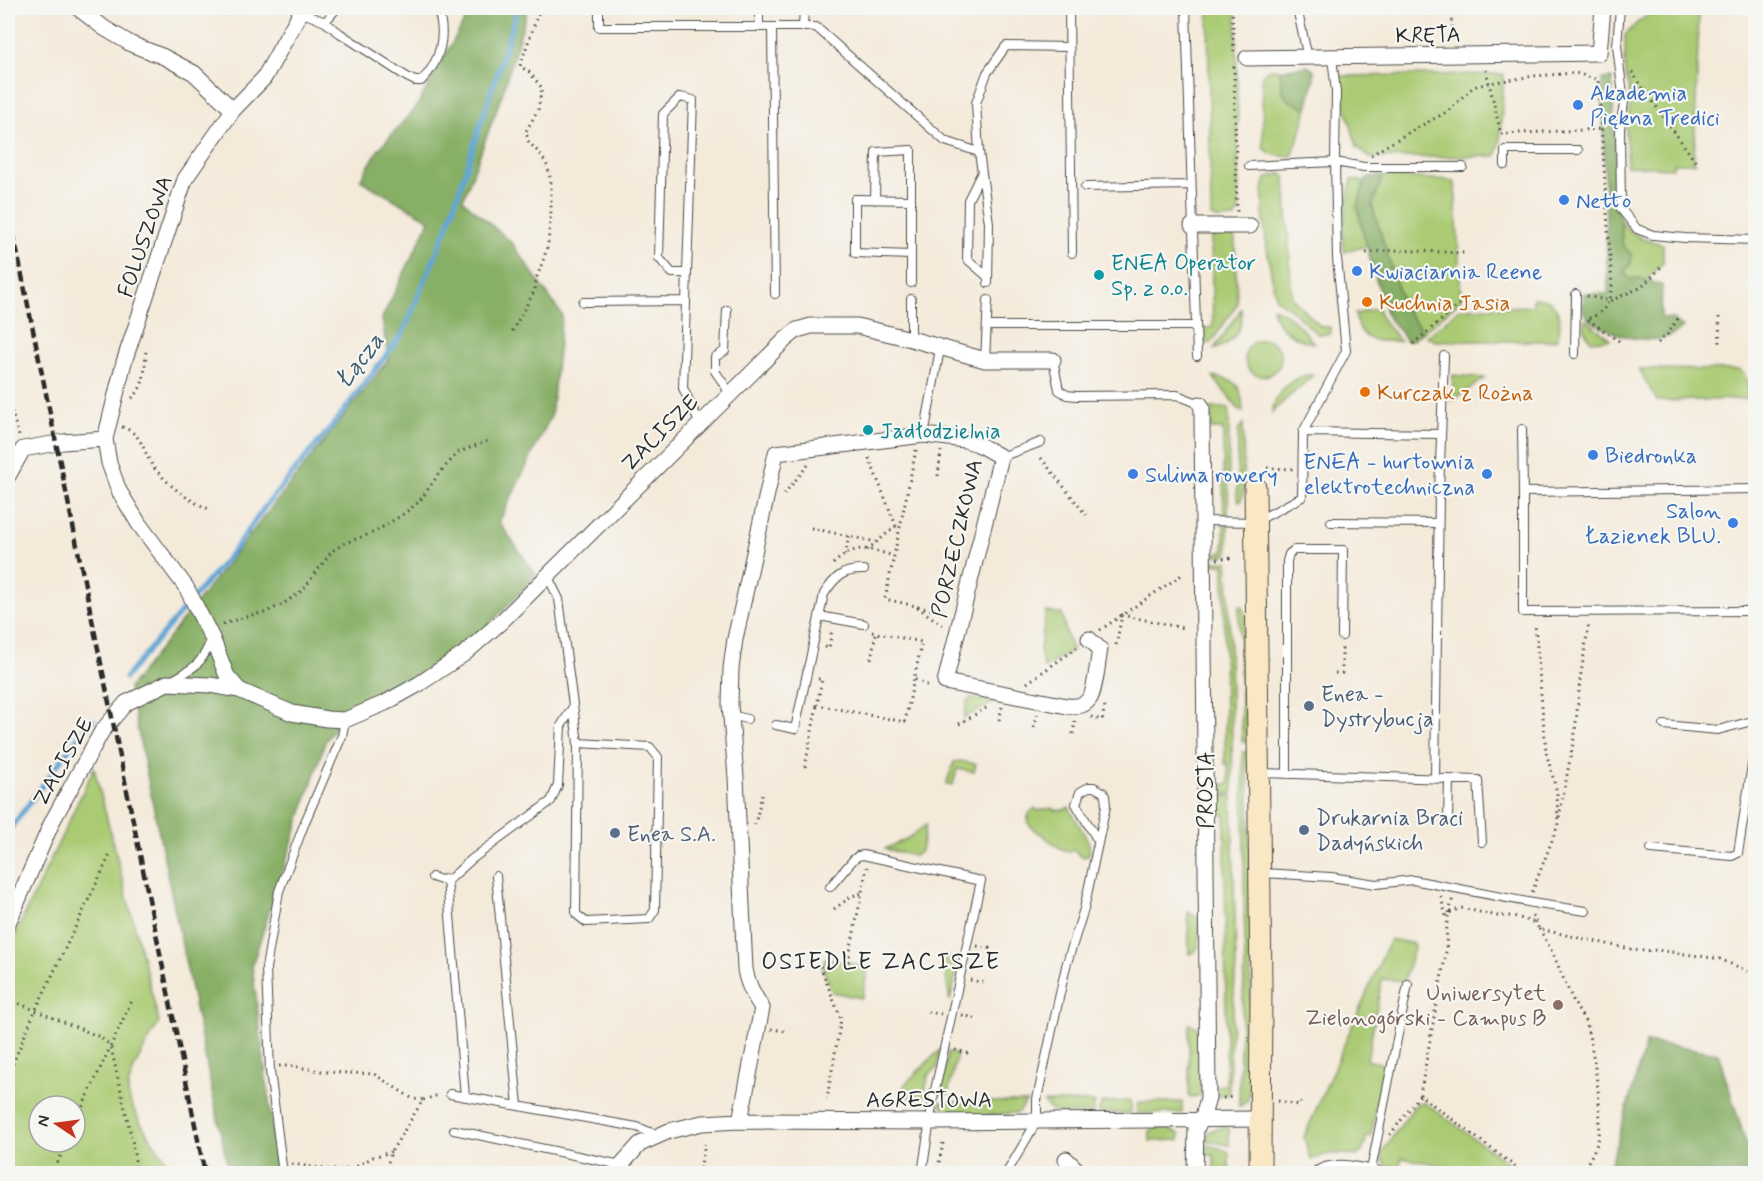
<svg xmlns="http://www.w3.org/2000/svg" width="1763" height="1181" font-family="Mynerve,sans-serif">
	<rect width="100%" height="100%" fill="#f6f6f2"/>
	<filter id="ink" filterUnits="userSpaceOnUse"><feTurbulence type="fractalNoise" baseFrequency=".0167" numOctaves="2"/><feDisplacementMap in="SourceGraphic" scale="12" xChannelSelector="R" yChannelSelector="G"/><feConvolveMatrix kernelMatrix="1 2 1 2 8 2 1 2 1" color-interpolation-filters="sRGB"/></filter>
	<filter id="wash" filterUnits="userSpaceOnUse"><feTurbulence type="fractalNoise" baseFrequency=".008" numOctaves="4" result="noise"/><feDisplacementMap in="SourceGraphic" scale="24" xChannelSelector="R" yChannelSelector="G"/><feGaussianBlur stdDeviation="1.35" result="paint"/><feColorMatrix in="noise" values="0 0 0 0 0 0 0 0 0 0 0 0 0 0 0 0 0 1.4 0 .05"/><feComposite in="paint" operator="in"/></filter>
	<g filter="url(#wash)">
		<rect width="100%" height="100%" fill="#f4eada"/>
		<path fill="#aacb73" stroke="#6a7b4f" stroke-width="1.5" fill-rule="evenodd" d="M1199,8H1236L1239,212L1234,218L1218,219L1211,217L1208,10H1199Z
			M1653,12L1699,14L1694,163H1674L1673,168L1627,166L1626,124L1629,117L1630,99L1629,87L1625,74V35L1638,22Z
			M1270,69L1280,70C1283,96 1281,100 1307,108L1300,134L1292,156C1279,157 1273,156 1263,148L1262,77L1265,72Z
			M1504,74L1500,141L1496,156L1370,158L1357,147L1337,76Z
			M1281,173L1285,177L1292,298L1321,327H1330V334H1317L1289,308L1276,299C1272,279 1255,192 1267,178Z
			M1383,176L1449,180L1455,183L1461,300L1423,332L1404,308L1372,206Z
			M1352,179L1365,182L1357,207L1367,246L1344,252C1341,226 1346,203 1352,179Z
			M1621,221C1633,236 1644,241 1663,244V263L1646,280L1639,278L1630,279L1624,272L1630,254L1622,244Z
			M1220,234L1234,237L1235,240L1237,304L1211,343L1204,344L1202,340L1203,329L1213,327L1211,237Z
			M1533,298C1538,299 1545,299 1549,301C1561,309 1562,326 1557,339L1549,341H1435L1431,338L1426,337L1461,308L1533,306Z
			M1272,308C1287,310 1304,331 1314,343C1295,340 1276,328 1272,308Z
			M1378,308L1382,319L1400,341C1374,342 1360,342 1355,314Z
			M1241,309C1244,327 1233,345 1214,349Z
			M1584,320H1586L1610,339L1591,341L1585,331Z
			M1245 358a18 18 0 1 1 36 0a18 18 0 1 1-36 0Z
			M1639,369L1740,370C1749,377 1748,389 1747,399L1657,401Z
			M1307,375H1313L1272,412C1275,394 1289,379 1307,375Z
			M1453,375L1485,378L1452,401Z
			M1213,377C1240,380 1241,387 1243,412L1240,411Z
			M1211,408H1229L1228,555L1212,556V553L1224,552L1223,429H1211Z
			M1243,424L1244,490L1241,501L1239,502L1237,498L1238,434L1239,428Z
			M1212,561H1228L1233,791L1231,793L1214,797L1216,789L1229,782L1228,764H1225L1224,564H1212Z
			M1239,606H1242L1246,617L1248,724L1247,742H1242Z
			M1046,612L1062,614C1064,624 1067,642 1073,650L1044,668L1040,649Z
			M971,698L995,702L964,718L967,702Z
			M1243,752H1248L1251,932L1250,1091L1247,1101L1239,1107L1240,1049L1245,964Z
			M960,761L976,764L974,772L957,769L953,785L946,784L954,762Z
			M94,768L159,1022C151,1037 127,1075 128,1091C129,1111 157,1148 169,1164L171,1173H8V950ZM39,1106H75V1142H39Z
			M1232,795L1236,964L1230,1052L1229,1094L1215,1097V1086L1226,1085L1225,816L1216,811L1214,799Z
			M1069,807L1089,843L1090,852L1087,856L1082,857L1073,850L1070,852L1060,848L1029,825C1026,817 1028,813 1035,808L1038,811L1051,808C1058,812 1062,811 1069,807Z
			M926,825L921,851L914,856L885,849L908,838Z
			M1188,912L1199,919C1199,932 1204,950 1189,954Z
			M1390,939L1415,944L1404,981L1382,979L1367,1060L1384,1064L1371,1137L1367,1136L1362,1152L1356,1156C1338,1152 1327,1153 1311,1160L1304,1137Z
			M943,956L951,958L950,964L958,966L950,1001Z
			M825,958L868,967L862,998L832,992L823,969Z
			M1189,1024L1195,1026L1200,1032V1096L1189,1097Z
			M940,1050L937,1068L928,1076L924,1097H902L904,1085Z
			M948,1052L957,1054L948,1094H939Z
			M1131,1101V1113H1098L1102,1102Z
			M940,1102H1026L1019,1112C1009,1115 959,1116 950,1113C945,1111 942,1107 940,1102Z
			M1044,1102H1094L1095,1103L1092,1113C1076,1113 1052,1119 1044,1102Z
			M1138,1102H1182V1113H1136Z
			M1424,1102L1522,1173H1447L1448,1166L1402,1158L1399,1167H1396L1385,1164L1382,1158V1152L1416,1104Z
			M1224,1127L1229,1128V1145L1204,1140C1207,1131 1215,1128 1224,1127Z
			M1155,1128H1167L1180,1134L1179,1140L1150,1141V1131Z
			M1203,1145L1220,1148L1229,1152V1173H1214V1155H1207L1203,1150Z"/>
		<path fill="#87af65" stroke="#596d48" stroke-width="1.5" d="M472,8H528L502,95L463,200L512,243L562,315L551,416L499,522L536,575L486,628L443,663L392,694L344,715L325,742L252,965L278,1173H229L129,688L388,360L382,318L430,220L360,180L379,149L416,107Z
			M1307,66L1314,70V81L1307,108C1281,100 1283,96 1280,70Z
			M1612,78L1618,212L1621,221L1622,244L1631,254V264L1624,272L1630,279L1639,278L1662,285L1661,318L1674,319L1683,327C1662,348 1625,339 1602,327C1595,323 1587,320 1584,312C1582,307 1584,299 1584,293L1608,294L1602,79Z
			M1383,176L1372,206L1404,308L1423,332L1412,341H1407L1387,316L1368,252L1357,207L1365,182L1369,177Z
			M1646,1042L1718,1053L1748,1150L1755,1152V1173H1608Z"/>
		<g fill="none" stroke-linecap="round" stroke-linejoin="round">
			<path stroke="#60a6d6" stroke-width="5" d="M125,678L233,551L264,508L335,422L403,333L448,225L518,8
				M8,832L81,733L93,720"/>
		</g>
	</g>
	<g filter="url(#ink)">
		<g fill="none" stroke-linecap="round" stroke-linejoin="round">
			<defs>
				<path id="lane" d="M599,8V27H816L945,141L979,152
					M759,8V27
					M1069,8L1072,253
					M1186,8L1197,356
					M1297,8L1308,58
					M1620,8L1617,46L1624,103L1620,129L1621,209L1637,229L1653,235L1685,238L1756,240
					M301,12L325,22L341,34L407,77L415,81H421C441,62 447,33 437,8
					M325,22L337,8
					M772,27L775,294
					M803,27L804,8
					M1505,165V150H1578
					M1249,166L1335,162L1364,167H1463
					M981,174L968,200L967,259L988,277
					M1085,187L1191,185
					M875,200L876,152L911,150V283
					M911,255L855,253V199L911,200
					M687,273H672L659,258L663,114L680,97L693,100L683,388L700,424
					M988,283L989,223L979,152L976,103L987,73L1006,46L1069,47
					M583,302L686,301
					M727,310L725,351L715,357V371L730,393
					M988,326H1195
					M911,339V299
					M1575,354L1576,294
					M985,360L988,300
					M1053,360L1059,390L1067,395L1076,396L1177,395L1200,404
					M1522,429L1523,492
					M1303,432L1441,434
					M924,435L940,349
					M1001,457L1041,442
					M1756,489L1523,492V612L1756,611
					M1203,521L1255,522L1302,497L1303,432L1346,351L1337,258L1335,162L1336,92L1332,57
					M1331,522L1438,523
					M547,575L559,599L578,743L576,914L586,922L649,919L655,910L658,757L650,747L578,743
					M819,616L864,624
					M171,681C193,668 201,666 211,640
					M731,715L747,719
					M776,725L795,729L824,594C835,577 843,569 864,570
					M1664,725L1718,730L1756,720
					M1260,773L1478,780L1482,842
					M1287,774V561L1289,554L1294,550H1343L1342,636
					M1435,779L1439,493L1444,356
					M1448,820L1449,780
					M1651,849L1732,856L1738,853L1756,740
					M1261,873L1331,877L1376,884L1413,880L1538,904L1586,911
					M496,876L518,1106
					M432,877L441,880L451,878L472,859L551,801L558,785L561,726L573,707
					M447,879L465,1097
					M830,887L853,860L858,856L863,855L981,881L933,1099L922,1174
					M450,1094L637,1127L657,1135
					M1755,1115H1756
					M454,1130L621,1165
					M1371,1170L1408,984
					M283,1174L270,1071L266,968L279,891L305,822L342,736L345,720
					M1006,1174L1037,1121V1099L1066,966L1084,909L1106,806L1105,796L1103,792L1094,787H1089L1080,792L1076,804L1098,841
					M1312,1174C1334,1156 1365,1169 1390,1174"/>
				<path id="street" d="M78,8L104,28L131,44L164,57L194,73L233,110
					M1247,58L1599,53L1603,8
					M1192,226H1250
					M8,476L23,449L63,442L105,439
					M239,690L227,676L212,638L186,587L139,524L119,491L109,463L105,439L124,362L185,179L233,110L264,78L303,8
					M8,923L53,820L102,731L126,703L167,683L210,685L239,690L292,713L327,719L345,720L385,703L419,684L464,654L502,621L786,339L797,330L811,326H857L911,339L985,360H1053
					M740,1121L762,1008C754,995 747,984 745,969L736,777L730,705L731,668L735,639L776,453L924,435L965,440L978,444L1001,457L945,682L1067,706C1075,707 1085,706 1090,698C1095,691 1098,660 1100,649L1089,639
					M1066,1159L1081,1174
					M616,1174L621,1165L640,1144L669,1131L702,1123L740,1121L930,1122L1260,1119
					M1195,1174L1196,1128L1202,1120L1208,1098L1202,413V407L1200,404"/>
				<path id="secondary" d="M1255,487L1261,984L1260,1174"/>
			</defs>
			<use href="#lane" stroke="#494845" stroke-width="10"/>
			<use href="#street" stroke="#494845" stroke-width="17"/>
			<use href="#secondary" stroke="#494845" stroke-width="23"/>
			<path stroke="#494845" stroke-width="3" stroke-dasharray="1.5 4.5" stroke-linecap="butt" d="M1232,8L1234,51
				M1450,8L1454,41
				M1234,66L1237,213
				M1486,70L1501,134
				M1632,72L1697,164
				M1501,134L1602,129
				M1371,155L1413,130L1447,112L1473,87L1489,83L1534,76L1576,73L1598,80L1612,285C1609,304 1606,313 1586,319
				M1366,253L1394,250L1466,253
				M1587,296L1610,301L1642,287L1663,265
				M1719,317L1720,344
				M1588,320L1622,343
				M512,331L535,290L536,279L543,261L548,244L551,211V183L548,167L541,155L528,141L526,131L538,110L542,88L529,72L520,66L540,8
				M1658,343L1668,334L1680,315
				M1413,344L1467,298
				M132,398C146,387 145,365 146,349
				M8,400L19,436
				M122,427C145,435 142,453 155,469C171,487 189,502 212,510
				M916,450L885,599L947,613
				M869,458L896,526
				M1041,458L1086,515
				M1267,468L1293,469
				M938,476L941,451
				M784,494L808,465
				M811,528L876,542
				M867,550L896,526
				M845,555L849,536
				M1217,559L1233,558
				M833,564C856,543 866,548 894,556
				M917,607L944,626
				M223,624L255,614L264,613L283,604L303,590L332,551L345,543L375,532L402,515L419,502L441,471L459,452L490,440
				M1100,630L1183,574
				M872,632L922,642L914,679L931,687
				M1116,645L1122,615L1183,628
				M825,647L829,648L832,629
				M871,659L876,633
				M1335,673H1342V647
				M818,679H822L817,705L905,722L914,679
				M1027,683L1078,647
				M1091,717L1102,720L1105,705
				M999,720L1002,707
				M959,724L988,707
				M1034,727L1037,714
				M1073,734L1075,721
				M805,767L817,705
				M1559,817L1575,733L1580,680L1589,622
				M755,825L762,794
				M1532,892L1558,825L1557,792L1546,752L1535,624
				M1441,897L1447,920
				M834,909L852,896L862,893
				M1449,913L1453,898
				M1532,916L1539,929L1639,951L1657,950L1720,959L1756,975
				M1539,929C1556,954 1563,982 1577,1008C1580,1014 1586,1020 1587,1028C1594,1053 1604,1117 1598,1141C1594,1152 1587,1164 1581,1174
				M977,946L993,949
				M848,962L867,867
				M820,966L841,1019L827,1099
				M970,980L986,983
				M8,999L100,1037L111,1046
				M928,1012L941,1014
				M962,1015L978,1019
				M771,1029L786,1031
				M111,1048L132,1139L137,1174
				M955,1050L971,1054
				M279,1066H292L326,1072L374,1074L413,1099L423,1100
				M8,1075L35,1011L111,853
				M1420,1095L1446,952L1447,921L1449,913L1461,908L1498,916H1513L1536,923
				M1223,1098L1234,1097
				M1278,1101L1300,1105V1102
				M75,1123L133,998
				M1390,1135L1420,1095L1525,1174
				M292,1164L332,1170L352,1169L373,1157L391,1152
				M53,1174L66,1142
				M390,1174L388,1163L391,1152L423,1100L439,1095
				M699,1174L705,1144
				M937,1174L943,1143"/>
			<use href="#lane" stroke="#fff" stroke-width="8"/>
			<use href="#street" stroke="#fff" stroke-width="15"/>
			<use href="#secondary" stroke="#fae7c3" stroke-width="21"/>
			<path stroke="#2b2b2b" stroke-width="4.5" stroke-dasharray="9 4.5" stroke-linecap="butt" d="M8,207L205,1174"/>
		</g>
	</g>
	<g fill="#3f7fe0" stroke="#f6f6f2" stroke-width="2">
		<circle cx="1578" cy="105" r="6"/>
		<circle cx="1564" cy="200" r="6"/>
		<circle cx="1357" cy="271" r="6"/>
		<circle cx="1593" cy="455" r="6"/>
		<circle cx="1133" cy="474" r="6"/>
		<circle cx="1487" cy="474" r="6"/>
		<circle cx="1733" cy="523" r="6"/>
	</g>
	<g fill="#0f9aa8" stroke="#f6f6f2" stroke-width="2">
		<circle cx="1099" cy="275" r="6"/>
		<circle cx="868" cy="430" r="6"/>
	</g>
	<g fill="#e8710a" stroke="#f6f6f2" stroke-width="2">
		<circle cx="1367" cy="302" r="6"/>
		<circle cx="1365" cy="392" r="6"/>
	</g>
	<g fill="#5c6f8a" stroke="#f6f6f2" stroke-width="2">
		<circle cx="1309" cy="706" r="6"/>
		<circle cx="1304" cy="830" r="6"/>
		<circle cx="615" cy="833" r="6"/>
	</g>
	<circle fill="#8d6e63" stroke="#f6f6f2" stroke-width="2" cx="1558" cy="1005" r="6"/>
	<g text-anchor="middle" stroke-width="4.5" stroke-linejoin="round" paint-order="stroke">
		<g font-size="22" fill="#2b2b2b" stroke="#f6f6f2">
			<text transform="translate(1428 34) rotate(-1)" y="8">KRĘTA</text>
			<text transform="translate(144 236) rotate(-71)" y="8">FOLUSZOWA</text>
			<text transform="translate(659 432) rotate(-45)" y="8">ZACISZE</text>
			<text transform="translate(956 538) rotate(-77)" y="8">PORZECZKOWA</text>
			<text transform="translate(62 761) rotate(-60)" y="8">ZACISZE</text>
			<text transform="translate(1205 790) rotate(-90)" y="8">PROSTA</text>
			<text x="929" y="1107">AGRESTOWA</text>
		</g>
		<g font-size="22" fill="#366cbe" stroke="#f6f6f2" text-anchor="start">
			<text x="1590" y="100">Akademia<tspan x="1590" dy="25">Piękna Tredici</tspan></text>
			<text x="1576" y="208">Netto</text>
			<text x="1369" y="279">Kwiaciarnia Reene</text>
			<text x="1605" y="463">Biedronka</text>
			<text x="1475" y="469" text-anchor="end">ENEA - hurtownia<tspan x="1475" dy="25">elektrotechniczna</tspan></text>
			<text x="1145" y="482">Sulima rowery</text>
			<text x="1721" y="518" text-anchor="end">Salon<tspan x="1721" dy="25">Łazienek BLU.</tspan></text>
		</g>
		<g font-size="22" fill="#0d838f" stroke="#f6f6f2" text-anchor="start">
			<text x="1111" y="270">ENEA Operator<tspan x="1111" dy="25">Sp. z o.o.</tspan></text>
			<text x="880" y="438">Jadłodzielnia</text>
		</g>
		<g font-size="22" fill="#c56008" stroke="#f6f6f2" text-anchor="start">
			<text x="1379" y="310">Kuchnia Jasia</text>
			<text x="1377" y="400">Kurczak z Rożna</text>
		</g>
		<g font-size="22" fill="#4e5e75" stroke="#f6f6f2" text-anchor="start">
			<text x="1321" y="701">Enea -<tspan x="1321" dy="25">Dystrybucja</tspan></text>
			<text x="1316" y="825">Drukarnia Braci<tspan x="1316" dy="25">Dadyńskich</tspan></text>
			<text x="627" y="841">Enea S.A.</text>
		</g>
		<g font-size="22" fill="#785e54" stroke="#f6f6f2" text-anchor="end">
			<text x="1546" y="1000">Uniwersytet<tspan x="1546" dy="25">Zielonogórski - Campus B</tspan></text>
		</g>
		<g font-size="24" font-style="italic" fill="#405c6f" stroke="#f6f6f2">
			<text transform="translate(359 360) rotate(-52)" y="8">Łącza</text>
		</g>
		<g font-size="24" letter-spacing="1.5" fill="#2b2b2b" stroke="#f6f6f2">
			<text x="881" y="969">OSIEDLE ZACISZE</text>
		</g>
	</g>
	<rect width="1763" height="1181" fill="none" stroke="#f6f6f2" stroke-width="30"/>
	<g transform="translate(57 1124) rotate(283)"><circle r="28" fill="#f6f6f2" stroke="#a5a5a2" stroke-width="1.5"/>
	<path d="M0-4.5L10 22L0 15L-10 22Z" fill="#c8321e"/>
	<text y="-9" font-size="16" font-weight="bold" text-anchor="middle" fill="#2b2b2b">N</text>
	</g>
</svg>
